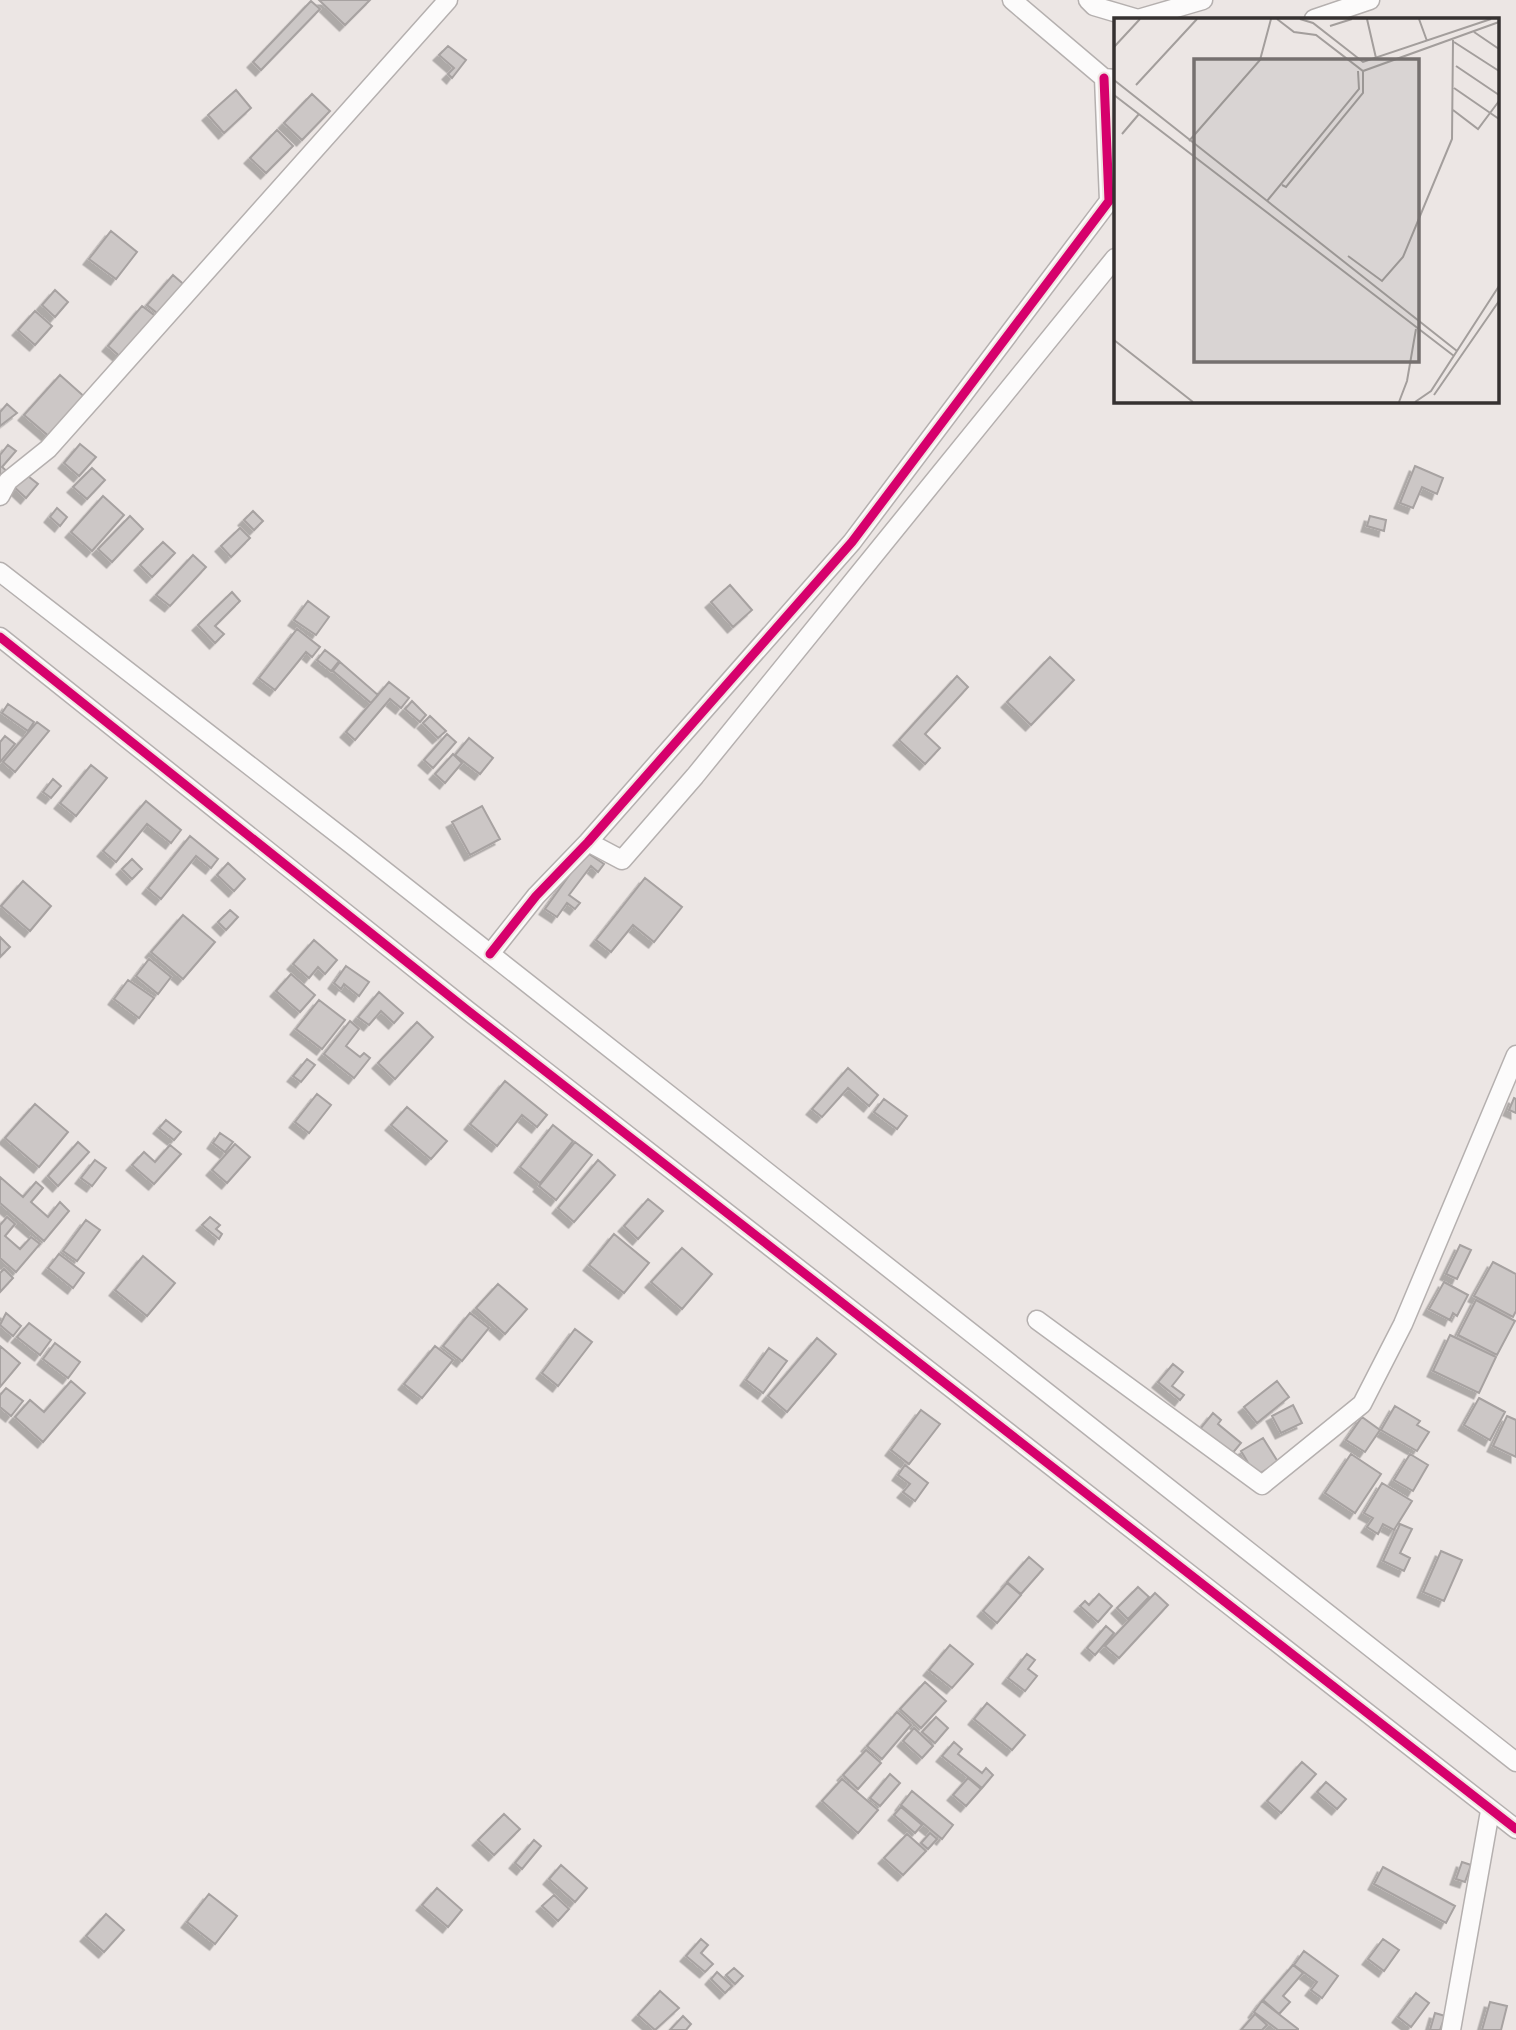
<svg xmlns="http://www.w3.org/2000/svg" width="1516" height="2030" font-family="'Fira Sans Condensed',sans-serif">
	<defs>
		<filter id="shadow"><feDropShadow dx="-5.5" dy="5.5" stdDeviation="0" flood-color="#0004"/></filter>
	</defs>
	<rect width="100%" height="100%" fill="#ece6e4"/>
	<path fill="#ccc7c6" stroke="#a7a2a1" stroke-width="2" filter="url(#shadow)" d="M319,0H370L345,25Z
		M311,1L320,9L261,70L253,62Z
		M448,46L466,60L452,78L448,74L454,68L439,55Z
		M236,90L251,108L224,133L208,115Z
		M312,94L330,111L302,140L284,123Z
		M277,130L293,146L266,173L250,158Z
		M111,231L137,252L116,279L89,259Z
		M173,275L188,288L162,317L147,305Z
		M55,290L68,302L55,317L42,305Z
		M142,306L158,318L123,359L108,346Z
		M35,311L52,326L35,345L18,330Z
		M60,375L87,399L51,438L24,415Z
		M7,404L17,413L0,426V412Z
		M80,444L96,457L79,476L64,463Z
		M8,445L16,451L2,467L9,473L0,478V455Z
		M1415,466L1443,478L1437,494L1422,487L1413,508L1400,503Z
		M92,468L105,480L87,499L73,487Z
		M24,473L38,484L26,498L13,486Z
		M103,496L124,515L92,551L71,532Z
		M57,508L67,517L60,526L50,517Z
		M253,511L263,521L254,530L244,520Z
		M130,516L143,529L112,562L98,549Z
		M1370,516L1386,520L1384,531L1367,526Z
		M240,528L250,538L231,557L221,546Z
		M163,542L175,553L152,577L140,565Z
		M193,555L206,567L170,606L156,595Z
		M730,585L752,610L733,627L711,602Z
		M232,592L240,601L215,626L224,634L215,643L198,625Z
		M308,601L329,617L316,635L294,620Z
		M297,629L320,647L312,657L306,652L275,690L259,678Z
		M325,650L339,661L331,671L317,660Z
		M1050,657L1074,680L1031,725L1007,702Z
		M340,662L378,695L371,703L333,671Z
		M957,676L968,687L925,734L940,748L925,764L899,740Z
		M389,682L409,698L401,708L390,699L355,740L346,732Z
		M412,701L426,715L420,722L405,709Z
		M8,704L34,722L28,731L2,713Z
		M430,716L446,731L438,738L423,723Z
		M37,722L49,731L15,772L3,762Z
		M447,734L456,742L433,768L424,760Z
		M5,736L15,744L0,762V742Z
		M469,738L493,758L480,774L455,755Z
		M453,754L462,763L445,783L435,774Z
		M91,765L107,778L76,816L60,803Z
		M53,779L61,786L51,798L43,792Z
		M146,801L181,830L171,843L147,824L116,862L103,851Z
		M482,806L500,839L470,855L452,822Z
		M190,836L218,859L211,868L196,856L161,899L148,888Z
		M586,852L604,864L598,872L591,866L569,895L580,903L575,909L567,903L557,917L545,909Z
		M132,859L142,869L132,879L122,869Z
		M228,863L245,879L234,891L217,875Z
		M645,878L682,907L654,942L633,925L611,952L596,940Z
		M23,881L51,906L30,931L1,906Z
		M230,910L238,917L226,930L218,922Z
		M183,915L215,942L183,979L151,952Z
		M0,937L10,947L0,957Z
		M314,940L337,960L325,974L318,967L309,978L293,964Z
		M149,959L171,977L158,994L136,976Z
		M346,966L369,982L359,996L344,984L341,989L334,983Z
		M291,974L315,995L300,1012L276,991Z
		M128,980L154,998L139,1018L114,999Z
		M379,992L403,1013L394,1023L381,1011L369,1025L358,1017Z
		M319,1000L345,1020L322,1049L296,1029Z
		M350,1021L359,1029L346,1046L360,1057L364,1053L370,1058L354,1078L324,1054Z
		M417,1022L433,1037L395,1079L378,1063Z
		M307,1059L315,1065L301,1082L293,1076Z
		M848,1068L878,1095L869,1106L848,1088L822,1117L812,1109Z
		M505,1081L547,1115L537,1127L522,1115L497,1146L470,1124Z
		M317,1094L331,1105L309,1133L295,1122Z
		M1514,1098L1516,1099V1113L1509,1110Z
		M884,1099L907,1116L897,1129L874,1112Z
		M35,1104L68,1132L39,1167L5,1138Z
		M407,1107L447,1141L431,1159L391,1125Z
		M166,1120L181,1132L174,1140L159,1128Z
		M553,1125L573,1141L540,1183L520,1167Z
		M220,1133L233,1142L225,1152L213,1143Z
		M78,1142L89,1152L58,1186L48,1176Z
		M575,1142L592,1155L556,1200L539,1186Z
		M235,1144L250,1157L227,1183L212,1170Z
		M170,1145L181,1154L154,1184L132,1165L144,1152L155,1162Z
		M95,1160L106,1168L92,1186L81,1178Z
		M598,1160L615,1175L574,1222L558,1208Z
		M0,1177L23,1197L36,1182L43,1188L31,1202L48,1217L60,1202L69,1211L44,1241L0,1203Z
		M648,1199L663,1211L638,1239L624,1226Z
		M7,1217L15,1224L5,1236L20,1249L31,1237L40,1244L16,1272L0,1258V1225Z
		M210,1217L220,1225L216,1229L222,1234L219,1239L202,1225Z
		M86,1220L100,1230L77,1261L63,1251Z
		M614,1234L649,1263L624,1293L589,1265Z
		M1460,1245L1471,1250L1457,1279L1446,1274Z
		M682,1248L712,1274L682,1309L651,1282Z
		M59,1254L84,1273L73,1288L48,1268Z
		M143,1256L175,1283L147,1316L115,1290Z
		M1493,1262L1516,1274V1311L1513,1317L1474,1296Z
		M4,1269L13,1278L0,1292V1273Z
		M1444,1282L1468,1295L1457,1316L1453,1313L1450,1320L1429,1309Z
		M498,1284L527,1309L505,1334L476,1308Z
		M1476,1300L1515,1321L1497,1355L1458,1335Z
		M6,1313L21,1326L13,1336L0,1325Z
		M470,1313L489,1328L462,1361L443,1346Z
		M29,1323L51,1340L40,1355L17,1337Z
		M575,1329L592,1342L558,1386L542,1373Z
		M1450,1335L1496,1357L1479,1393L1433,1371Z
		M817,1338L836,1354L787,1412L768,1396Z
		M55,1343L80,1362L68,1378L43,1359Z
		M0,1346L20,1363L0,1387Z
		M435,1346L453,1360L422,1398L404,1384Z
		M769,1348L787,1361L763,1393L746,1380Z
		M1173,1364L1183,1372L1172,1386L1184,1395L1180,1400L1158,1382Z
		M71,1381L85,1393L43,1442L15,1417L30,1400L44,1412Z
		M1277,1381L1289,1397L1257,1423L1244,1407Z
		M6,1388L23,1401L11,1416L0,1407V1395Z
		M1479,1398L1505,1412L1490,1440L1464,1425Z
		M1293,1405L1302,1423L1281,1433L1272,1416Z
		M1395,1406L1420,1421L1417,1425L1429,1432L1417,1451L1381,1430Z
		M921,1410L940,1424L909,1464L891,1450Z
		M1213,1413L1221,1420L1218,1424L1241,1443L1231,1455L1200,1429Z
		M1507,1416L1516,1420V1457L1493,1446Z
		M1362,1417L1380,1430L1365,1452L1346,1440Z
		M1263,1438L1278,1462L1256,1476L1241,1451Z
		M1351,1454L1381,1474L1355,1513L1325,1493Z
		M1410,1454L1428,1465L1413,1491L1394,1480Z
		M905,1465L928,1483L915,1501L903,1492L910,1484L898,1475Z
		M1382,1483L1412,1501L1394,1530L1383,1524L1378,1534L1367,1527L1373,1518L1364,1513Z
		M1400,1524L1412,1529L1400,1553L1410,1558L1404,1571L1383,1561Z
		M1441,1551L1462,1560L1444,1601L1423,1592Z
		M1029,1557L1043,1569L1021,1594L1007,1582Z
		M1007,1583L1021,1595L997,1623L983,1611Z
		M1138,1587L1149,1597L1128,1619L1117,1608Z
		M1155,1593L1168,1605L1119,1658L1105,1646Z
		M1099,1594L1112,1606L1098,1622L1080,1606L1085,1601L1089,1605Z
		M1106,1626L1114,1633L1095,1655L1087,1648Z
		M950,1645L973,1664L952,1688L929,1670Z
		M1027,1654L1035,1660L1028,1669L1037,1676L1025,1691L1008,1678Z
		M925,1682L946,1701L921,1728L900,1709Z
		M987,1703L1025,1735L1012,1750L974,1719Z
		M897,1712L911,1725L882,1759L867,1746Z
		M936,1717L948,1728L935,1743L922,1732Z
		M914,1728L933,1746L922,1758L903,1741Z
		M954,1742L962,1749L958,1754L982,1773L986,1768L993,1775L982,1788L942,1756Z
		M866,1750L881,1763L858,1789L843,1775Z
		M1302,1762L1316,1774L1281,1813L1267,1801Z
		M890,1774L900,1783L880,1806L870,1798Z
		M968,1778L981,1789L966,1806L953,1795Z
		M842,1779L878,1810L858,1833L822,1801Z
		M1326,1782L1346,1799L1337,1809L1317,1792Z
		M912,1791L953,1825L942,1839L901,1805Z
		M901,1807L922,1825L915,1833L894,1815Z
		M504,1814L520,1829L494,1855L478,1840Z
		M930,1833L937,1839L928,1849L921,1843Z
		M907,1834L926,1851L903,1875L884,1858Z
		M534,1840L541,1846L522,1869L515,1863Z
		M1462,1862L1471,1865L1465,1882L1456,1879Z
		M561,1865L587,1888L575,1902L549,1879Z
		M1383,1867L1455,1906L1446,1923L1374,1884Z
		M437,1888L462,1910L448,1927L422,1905Z
		M209,1894L237,1916L215,1944L187,1922Z
		M554,1895L569,1909L558,1921L542,1906Z
		M106,1914L124,1930L104,1952L86,1936Z
		M701,1939L708,1945L701,1953L713,1964L705,1972L686,1956Z
		M1383,1939L1399,1950L1384,1971L1368,1959Z
		M1304,1951L1338,1976L1322,1998L1311,1990L1317,1982L1294,1965Z
		M1293,1965L1303,1973L1283,1996L1290,2002L1279,2014L1263,2000Z
		M734,1968L743,1976L735,1984L726,1975Z
		M717,1972L732,1986L725,1993L711,1979Z
		M660,1991L679,2008L655,2030L638,2015Z
		M1416,1993L1429,2003L1411,2027L1398,2017Z
		M1262,2001L1298,2029V2030H1278L1254,2012Z
		M1490,2002L1507,2006L1501,2030H1482Z
		M1435,2013L1445,2016L1440,2030H1430Z
		M1255,2014L1267,2025L1262,2030H1241Z
		M683,2016L691,2024L686,2030H670Z"/>
	<g fill="none" stroke-linecap="round" stroke-linejoin="round">
		<defs>
			<path id="street" d="M1012,0L1104,78L1115,79
				M1088,0L1094,6L1138,19L1203,0
				M1314,19L1370,0
				M0,496L8,481L48,449L448,0
				M0,572L352,845L1516,1762
				M0,637L467,1010L1516,1829
				M588,842L622,860L695,776L1115,258
				M490,954L536,896L588,842L852,542L1109,201L1104,78
				M1037,1320L1262,1485L1362,1404L1403,1324L1516,1055
				M1451,2030L1490,1811"/>
		</defs>
		<use href="#street" stroke="#b5b0af" stroke-width="21"/>
		<use href="#street" stroke="#fcfbfb" stroke-width="18"/>
		<defs>
			<path id="cycleway" d="M0,637L467,1010L1516,1829
				M490,954L536,896L588,842L852,542L1109,201L1104,78"/>
		</defs>
		<use href="#cycleway" stroke="#efe4e1" stroke-width="13"/>
		<use href="#cycleway" stroke="#d6006c" stroke-width="9"/>
	</g>
	<g transform="translate(1114 18)">
		<rect width="385" height="385" fill="#ece6e4"/>
		<path fill="none" stroke="#a39e9c" stroke-width="2" d="M163,1L180,14L202,17L249,53L385,4M186,1L199,5L249,44L377,1M253,1L262,40M305,1L313,23M216,8L238,1M360,14L385,31M340,24L385,53M0,29L26,1M342,48L385,77M0,62L343,333M22,67L83,1M340,70L385,101M0,77L340,338M339,92L364,111L385,83M8,116L25,96M75,123L146,42L157,1M168,167L172,169L249,75V53M153,183L245,71L244,53M234,238L268,263L289,239L338,121L339,22M0,322L79,384M320,377L385,283M285,384L293,363L302,311M301,384L317,373L385,268"/>
		<path fill="#75706f" fill-opacity="0.15" stroke="#75706f" stroke-width="3.5" d="M80,41H305V344H80Z"/>
		<rect width="385" height="385" fill="none" stroke="#353130" stroke-width="3.5"/>
	</g>
</svg>
